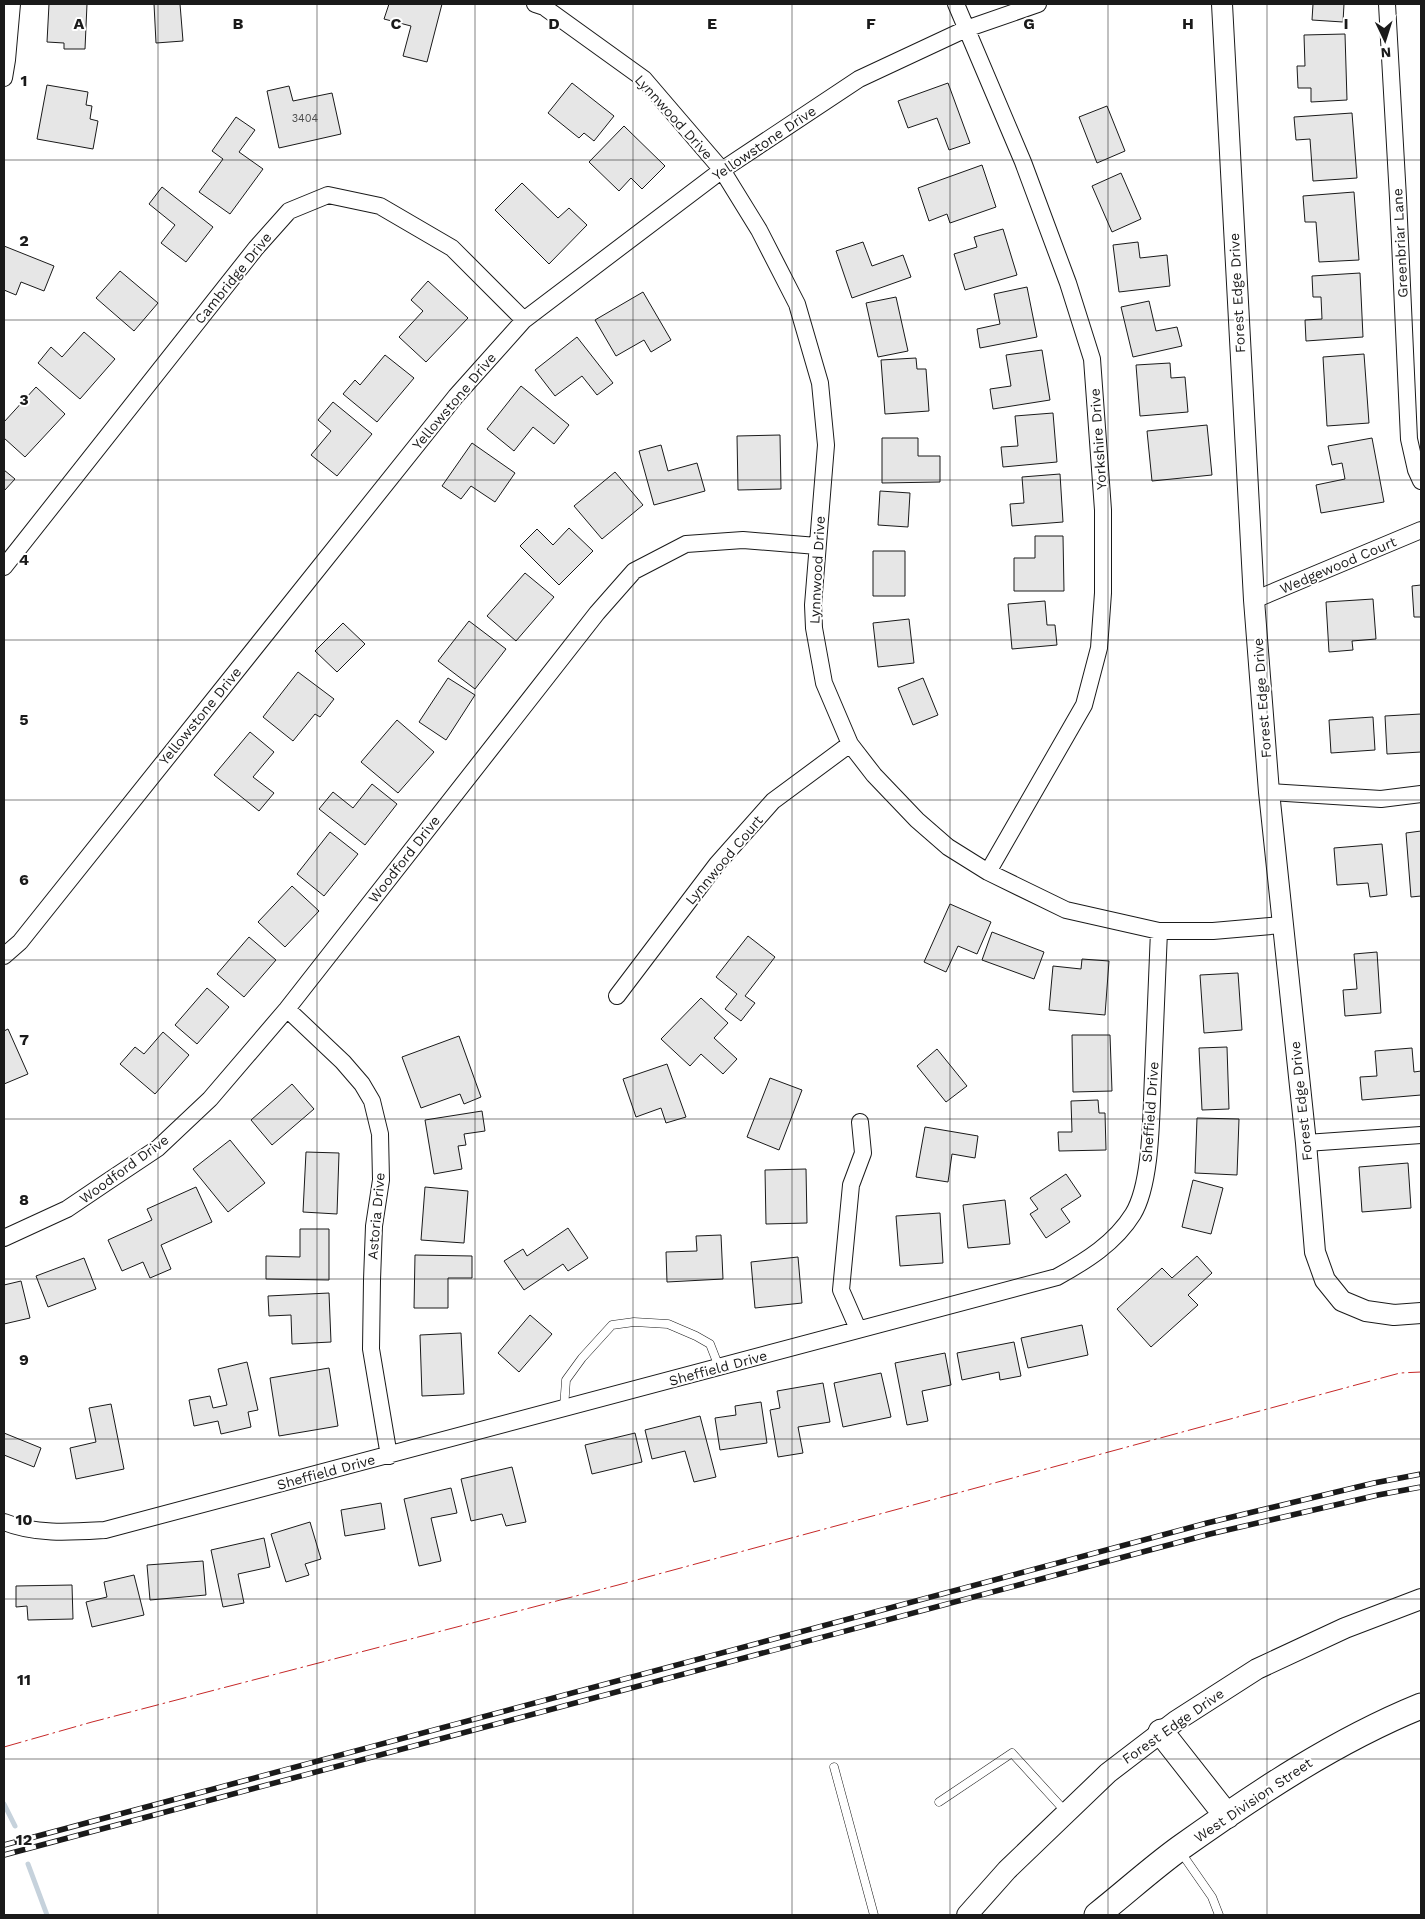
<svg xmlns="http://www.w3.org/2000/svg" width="1425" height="1919" font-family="'Work Sans',sans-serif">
	<rect width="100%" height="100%" fill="#fff"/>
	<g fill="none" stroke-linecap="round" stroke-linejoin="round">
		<path stroke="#c6d2dc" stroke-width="5" d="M4,1804L15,1826
			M28,1864L47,1915"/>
	</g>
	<path fill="#e6e6e6" stroke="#1a1a1a" d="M49,4H87L85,49H64V43L47,42Z
		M154,4H180L183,41L156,43Z
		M389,4H442L427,62L403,56L411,26L384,19Z
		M1313,4H1344L1343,22L1312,20Z
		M1345,34L1347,100L1311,102V88H1298L1297,66H1305L1304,35Z
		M572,83L614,116L594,141L584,133L579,138L548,113Z
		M948,83L970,143L949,150L937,118L908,128L898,101Z
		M47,85L88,92L86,105L92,106L90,119L98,121L93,149L37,139Z
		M289,86L293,101L332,93L341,134L279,148L267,91Z
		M1107,106L1125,151L1097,163L1079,117Z
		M1352,113L1357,178L1313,181L1310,139L1296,140L1294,117Z
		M236,117L255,130L239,152L263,169L230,214L199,192L223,159L212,151Z
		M624,126L665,166L642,189L631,178L619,191L589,162Z
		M982,165L996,207L950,223L947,214L929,221L918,188Z
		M1121,173L1141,219L1112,232L1092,186Z
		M522,183L558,218L569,208L587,225L549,264L495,210Z
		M162,187L213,227L186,262L161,243L175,225L149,204Z
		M1354,192L1359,260L1319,262L1316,222H1305L1303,196Z
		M1003,229L1017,275L965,290L954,254L977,247L974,237Z
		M863,242L872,266L903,255L911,277L852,298L836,251Z
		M1138,242L1140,258L1167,255L1170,286L1119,292L1113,245Z
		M4,246L54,266L44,291L21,282L16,295L4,290Z
		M120,271L158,303L134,331L96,298Z
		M1360,273L1363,337L1306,341L1305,320L1322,319L1321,297H1313L1312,276Z
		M428,281L468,318L426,362L399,337L423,311L411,300Z
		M1027,287L1037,337L980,348L977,329L1000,324L994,294Z
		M643,292L671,340L651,352L644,340L616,356L595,320Z
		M896,297L908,351L878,357L866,303Z
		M1149,301L1156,331L1177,327L1182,346L1133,357L1121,307Z
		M84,332L115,359L80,399L38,363L51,347L62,357Z
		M577,337L613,383L597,395L582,376L555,396L535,370Z
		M1042,350L1050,400L993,409L990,389L1011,386L1006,355Z
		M1364,354L1369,423L1327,426L1323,357Z
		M385,355L414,378L377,422L343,394L355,380L360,385Z
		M916,358L917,369H926L929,411L885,414L881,360Z
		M1170,363L1171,378L1185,377L1188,412L1140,416L1136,365Z
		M521,386L569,425L554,444L533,427L514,451L487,429Z
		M36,387L65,414L25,457L4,438V422Z
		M333,402L372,434L337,476L311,455L331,431L318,420Z
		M1053,413L1057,462L1003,467L1001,447L1018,446L1015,416Z
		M1207,425L1212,475L1152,481L1147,431Z
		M780,435L781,489L738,490L737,436Z
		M882,438H918V456H940V482L882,483Z
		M1372,438L1384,502L1321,513L1316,485L1345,479L1342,463L1332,465L1328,446Z
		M472,443L515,473L495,502L471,486L461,499L442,486Z
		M661,445L668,471L697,463L705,491L654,505L639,451Z
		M4,470L15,479L4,491Z
		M615,472L643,505L602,539L574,506Z
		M1060,474L1063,522L1012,526L1010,504L1024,503L1022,477Z
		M880,491L910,493L908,527L878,525Z
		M569,528L593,551L559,585L520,546L537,529L553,545Z
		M1035,536H1063L1064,591H1014V558H1035Z
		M873,551H905V596H873Z
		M525,573L554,597L516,641L487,616Z
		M1421,585V617H1414L1412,586Z
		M1373,599L1376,639L1352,641L1353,650L1329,652L1326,602Z
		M1045,601L1047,625H1055L1057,645L1012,649L1008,604Z
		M909,619L914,663L878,667L873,623Z
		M469,621L506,649L475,689L438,661Z
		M343,623L365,644L337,672L315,651Z
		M298,672L334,699L320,717L315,714L293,741L263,717Z
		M448,678L475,695L446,740L419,722Z
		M923,678L938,715L913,725L898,688Z
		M1421,714V752L1387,754L1385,716Z
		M1373,717L1375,750L1331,753L1329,720Z
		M397,720L434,752L398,793L361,762Z
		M250,732L274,752L253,777L274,793L259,811L214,775Z
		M372,784L397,804L365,845L319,809L333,792L353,808Z
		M1421,831V896L1411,897L1406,833Z
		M330,832L358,854L324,896L297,874Z
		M1382,844L1387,895L1370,897L1368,883L1337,885L1334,848Z
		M292,886L319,911L285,947L258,922Z
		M950,904L991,922L977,954L958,946L946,972L924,962Z
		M992,932L1044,952L1034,979L982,960Z
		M748,936L775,957L745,996L755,1003L741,1021L725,1009L737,994L716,977Z
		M249,937L276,960L244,997L217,974Z
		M1377,952L1381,1013L1345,1016L1343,990L1357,989L1354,954Z
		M1082,959L1109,961L1105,1015L1049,1010L1053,966L1081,969Z
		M1238,973L1242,1030L1204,1033L1200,975Z
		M207,988L229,1007L197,1044L175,1025Z
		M701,998L728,1023L714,1038L737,1059L723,1074L701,1054L690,1066L661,1039Z
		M8,1029L28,1074L4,1084V1031Z
		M163,1032L189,1055L155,1094L120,1064L135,1047L144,1054Z
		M1072,1035H1110L1112,1091L1073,1092Z
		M459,1036L481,1097L464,1104L460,1094L421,1108L402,1057Z
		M1227,1047L1229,1109L1202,1110L1199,1048Z
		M1412,1048L1414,1072L1421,1071V1095L1362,1100L1360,1077L1377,1076L1375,1051Z
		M937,1049L967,1086L946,1102L917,1066Z
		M667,1064L686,1117L666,1123L661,1108L636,1117L623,1079Z
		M770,1078L802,1090L779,1150L747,1137Z
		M292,1084L314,1109L272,1145L251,1120Z
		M1098,1100L1099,1113H1105L1106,1150L1059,1151L1058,1132H1072L1071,1101Z
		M482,1111L485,1131L464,1134L466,1145L458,1146L462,1169L434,1174L425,1120Z
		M1197,1118L1239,1119L1237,1175L1195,1173Z
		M925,1127L978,1136L975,1158L952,1154L948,1182L916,1177Z
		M230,1140L265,1183L228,1212L193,1169Z
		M306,1152L339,1153L337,1214L303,1212Z
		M1408,1163L1411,1208L1362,1212L1359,1167Z
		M806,1169L807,1223L766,1224L765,1170Z
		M1066,1174L1081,1196L1061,1209L1070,1222L1046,1238L1030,1214L1038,1209L1030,1198Z
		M1193,1180L1223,1188L1211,1234L1182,1227Z
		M196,1187L212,1222L161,1245L171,1269L150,1278L143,1262L122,1271L108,1240L152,1220L147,1209Z
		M425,1187L468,1191L464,1243L421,1240Z
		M1005,1200L1010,1244L968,1248L963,1205Z
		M940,1213L943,1263L900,1266L896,1216Z
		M568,1228L588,1258L568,1271L563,1264L524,1290L504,1261L523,1249L527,1256Z
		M300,1229H329V1280L266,1279V1256L300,1257Z
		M721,1235L723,1279L667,1282L666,1252L697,1251L696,1236Z
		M415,1255L472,1256V1278H448V1308H414Z
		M1197,1256L1212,1273L1188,1295L1198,1305L1151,1347L1117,1309L1162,1268L1172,1278Z
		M798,1257L802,1303L755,1308L751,1262Z
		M84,1258L96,1289L48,1307L36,1276Z
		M21,1281L30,1318L4,1324V1285Z
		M329,1293L331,1342L292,1344L291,1315L269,1316L268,1296Z
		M530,1315L552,1334L519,1372L498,1353Z
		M1082,1325L1088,1355L1028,1368L1021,1338Z
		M461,1333L464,1394L422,1396L420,1335Z
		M1014,1342L1021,1376L1000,1380L999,1372L962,1380L957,1353Z
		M945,1353L951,1385L922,1391L928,1421L907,1425L895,1363Z
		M247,1362L258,1410L248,1412L251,1427L221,1434L218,1421L194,1426L189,1400L210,1396L213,1408L227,1405L218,1369Z
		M329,1368L338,1426L279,1436L270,1378Z
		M881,1373L891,1417L843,1427L834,1383Z
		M823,1383L830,1422L798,1427L803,1453L778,1457L770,1410L780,1408L777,1391Z
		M761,1402L767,1443L720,1450L715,1418L736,1415L735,1406Z
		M111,1404L124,1469L76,1479L70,1448L96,1442L89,1408Z
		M700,1416L716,1477L694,1482L685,1451L652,1459L645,1430Z
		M4,1433L41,1448L34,1467L4,1455Z
		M635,1433L642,1462L592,1474L585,1445Z
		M512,1467L526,1522L506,1526L502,1514L471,1521L461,1479Z
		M451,1488L457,1513L431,1518L441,1561L419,1566L404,1499Z
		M381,1503L385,1529L345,1536L341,1510Z
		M310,1522L321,1559L305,1564L309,1575L286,1582L271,1534Z
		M264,1538L270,1567L238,1574L244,1603L223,1607L211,1550Z
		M203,1561L206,1595L150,1600L147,1565Z
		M134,1575L144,1615L92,1627L86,1602L107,1597L104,1582Z
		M72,1585L73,1619L28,1620L27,1606L16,1607V1586Z"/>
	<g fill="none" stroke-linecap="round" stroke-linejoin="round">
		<defs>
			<path id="service" d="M564,1408L566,1380L582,1358L612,1325L634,1322L668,1324L696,1336L710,1344L719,1367
				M834,1767L874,1915
				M939,1802L1012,1753L1065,1811
				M1180,1851L1212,1897L1219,1915"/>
			<path id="minor" d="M535,4L544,7L644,79L722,170L759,230L797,304L820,383L826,445L813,605L814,628L824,683L850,744L874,775L917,820L948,847L988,872L1066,910L1159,931H1213L1282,925
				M956,4L1023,162L1068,283L1092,359L1103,510V593L1099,648L1084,705L988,872
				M1387,4L1398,198L1409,439L1416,470L1421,481
				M4,78L7,60L12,4
				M4,567L256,248L289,211L328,195L380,206L452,248L524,320
				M1254,600L1421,530
				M1269,792L1381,799L1421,794
				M4,956L20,942L456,396L524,320L722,170L859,79L966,29L1038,4
				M617,996L717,864L773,801L850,744
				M287,1009L343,1062L362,1084L372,1101L380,1134L381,1180L374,1226L372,1280L371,1349L389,1456
				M1306,1143L1421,1135
				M4,1238L67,1209L107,1182L158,1148L210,1099L287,1009L597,613L634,571L686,544L743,540L817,546
				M858,1329L841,1290L851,1185L863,1153L860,1122
				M4,1522C36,1535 72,1532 105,1530L1057,1277C1086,1261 1115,1243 1133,1214C1152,1183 1151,1113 1153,1076C1155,1028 1157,979 1159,931"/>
			<path id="tertiary" d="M1222,4L1254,600L1269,792L1306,1143L1315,1252L1325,1280L1342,1301L1366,1311L1394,1315L1421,1313
				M967,1915L1007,1870L1108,1773L1176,1721L1257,1669L1345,1628L1421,1599"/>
			<path id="primary" d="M1161,1732L1227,1816
				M1097,1915C1125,1893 1151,1869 1180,1848C1256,1794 1335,1741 1421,1706"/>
		</defs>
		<use href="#service" stroke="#1a1a1a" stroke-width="9"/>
		<use href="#minor" stroke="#1a1a1a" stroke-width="18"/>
		<use href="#tertiary" stroke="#1a1a1a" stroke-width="22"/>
		<use href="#primary" stroke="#1a1a1a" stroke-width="27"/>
		<use href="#service" stroke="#fff" stroke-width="8"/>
		<use href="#minor" stroke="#fff" stroke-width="16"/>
		<use href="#tertiary" stroke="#fff" stroke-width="20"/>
		<use href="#primary" stroke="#fff" stroke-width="25"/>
		<defs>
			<path id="rail" d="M4,1845L1207,1523L1374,1483L1421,1474
				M4,1855L1210,1534L1378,1495L1421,1487"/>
		</defs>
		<use href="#rail" stroke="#1a1a1a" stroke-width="5.5"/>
		<use href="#rail" stroke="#fff" stroke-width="4" stroke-dasharray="11" stroke-linecap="butt"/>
		<path stroke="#c62828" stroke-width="1" stroke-dasharray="18 4 2.5 4" stroke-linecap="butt" d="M4,1747L92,1722L618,1585L1400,1373L1421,1372"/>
	</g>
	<path fill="none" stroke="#1a1a1a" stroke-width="1" stroke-opacity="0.55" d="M158,4V1915M317,4V1915M475,4V1915M633,4V1915M792,4V1915M950,4V1915M1108,4V1915M1267,4V1915M4,160H1421M4,320H1421M4,480H1421M4,640H1421M4,800H1421M4,960H1421M4,1119H1421M4,1279H1421M4,1439H1421M4,1599H1421M4,1759H1421"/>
	<g text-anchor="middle" stroke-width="4" stroke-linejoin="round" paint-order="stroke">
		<g font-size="11" fill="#4d4d4d">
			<text x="305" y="122">3404</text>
		</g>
		<g font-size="14" fill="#1a1a1a" stroke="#fff">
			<text transform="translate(674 117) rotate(48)" y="5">Lynnwood Drive</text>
			<text transform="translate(764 143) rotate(-34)" y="5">Yellowstone Drive</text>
			<text transform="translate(1400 243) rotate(-93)" y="5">Greenbriar Lane</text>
			<text transform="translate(233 278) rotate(-51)" y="5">Cambridge Drive</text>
			<text transform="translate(1237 293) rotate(-93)" y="5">Forest Edge Drive</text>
			<text transform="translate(454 401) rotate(-50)" y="5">Yellowstone Drive</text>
			<text transform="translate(1098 439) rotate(-94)" y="5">Yorkshire Drive</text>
			<text transform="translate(1338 565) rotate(-23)" y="5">Wedgewood Court</text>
			<text transform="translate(817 570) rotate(-87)" y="5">Lynnwood Drive</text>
			<text transform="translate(1262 698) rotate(-94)" y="5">Forest Edge Drive</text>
			<text transform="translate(200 716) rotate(-51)" y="5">Yellowstone Drive</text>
			<text transform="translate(404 859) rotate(-52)" y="5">Woodford Drive</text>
			<text transform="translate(724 860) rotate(-50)" y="5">Lynnwood Court</text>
			<text transform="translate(1301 1101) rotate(-96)" y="5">Forest Edge Drive</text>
			<text transform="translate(1150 1112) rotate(-86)" y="5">Sheffield Drive</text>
			<text transform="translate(124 1169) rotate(-36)" y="5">Woodford Drive</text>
			<text transform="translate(376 1216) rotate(-85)" y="5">Astoria Drive</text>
			<text transform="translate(718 1368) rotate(-15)" y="5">Sheffield Drive</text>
			<text transform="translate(326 1472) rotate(-15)" y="5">Sheffield Drive</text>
			<text transform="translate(1173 1726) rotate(-35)" y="5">Forest Edge Drive</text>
			<text transform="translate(1253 1800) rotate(-34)" y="5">West Division Street</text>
		</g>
	</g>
	<g font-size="16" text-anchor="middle" font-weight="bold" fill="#1a1a1a" stroke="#fff" stroke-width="4" stroke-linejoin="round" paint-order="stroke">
		<text x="79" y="29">A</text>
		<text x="238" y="29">B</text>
		<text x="396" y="29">C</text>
		<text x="554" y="29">D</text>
		<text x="712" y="29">E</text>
		<text x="871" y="29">F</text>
		<text x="1029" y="29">G</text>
		<text x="1188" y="29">H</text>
		<text x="1346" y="29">I</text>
		<text x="24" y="86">1</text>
		<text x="24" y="246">2</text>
		<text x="24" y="405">3</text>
		<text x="24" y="565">4</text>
		<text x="24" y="725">5</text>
		<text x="24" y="885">6</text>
		<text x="24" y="1045">7</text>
		<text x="24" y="1205">8</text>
		<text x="24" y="1365">9</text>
		<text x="24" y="1525">10</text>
		<text x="24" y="1685">11</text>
		<text x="24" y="1845">12</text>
	</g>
	<rect width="1425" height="1919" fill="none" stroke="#1a1a1a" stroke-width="10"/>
	<g transform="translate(1385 40) rotate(176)" stroke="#ffffff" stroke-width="4" paint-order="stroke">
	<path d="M0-4L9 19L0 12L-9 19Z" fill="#1a1a1a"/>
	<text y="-8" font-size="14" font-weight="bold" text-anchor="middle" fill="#1a1a1a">N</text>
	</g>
</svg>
